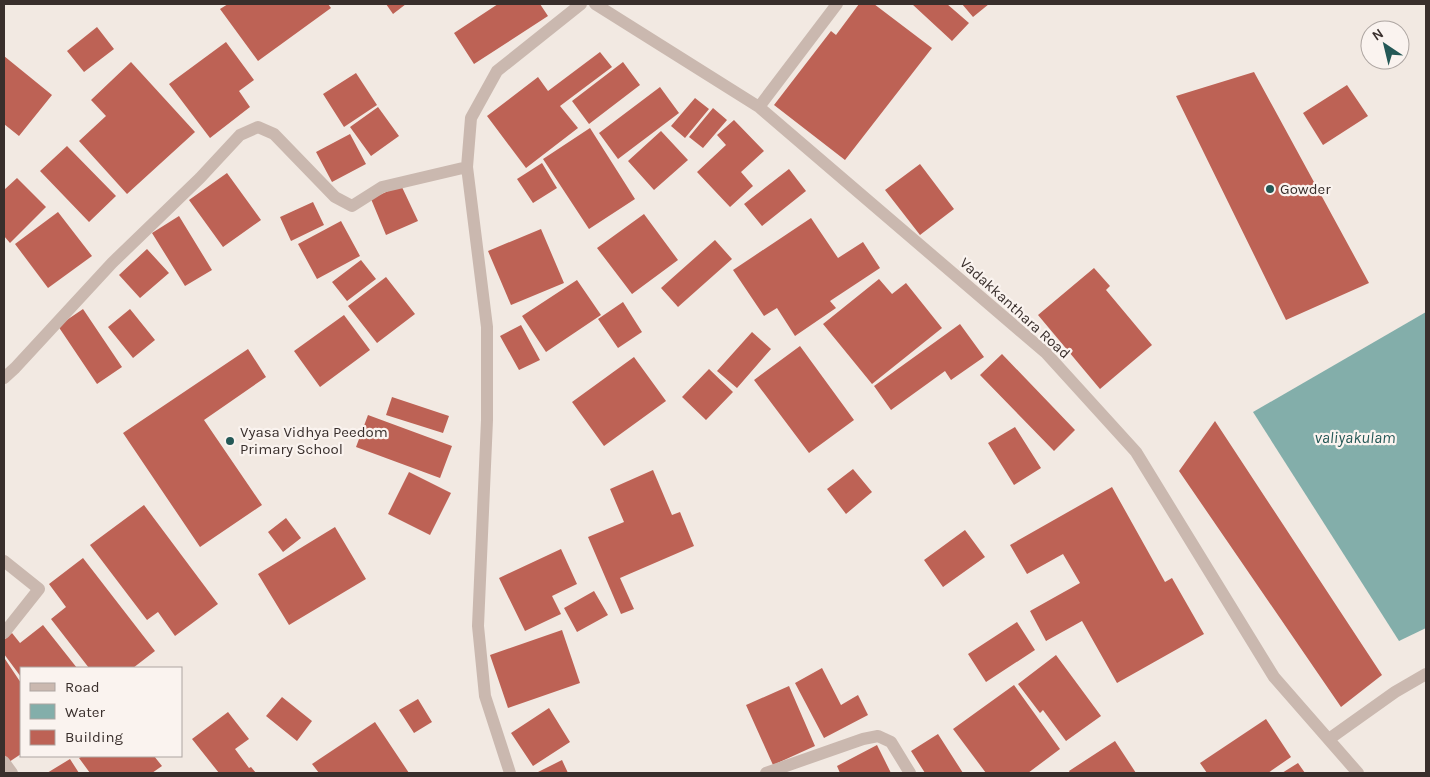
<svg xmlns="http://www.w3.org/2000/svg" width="1430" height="777" font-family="Karla,sans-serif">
	<rect width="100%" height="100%" fill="#f2e9e2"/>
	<path fill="#83aeaa" d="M1426,312V628L1399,641L1253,412Z"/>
	<path fill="#bd6255" d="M228,4H328L331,8L258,61L220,9Z
		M386,4H406L393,14Z
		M498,4H540L548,16L474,64L454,33Z
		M859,4H874L932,48L845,160L774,105L831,31L836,35Z
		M912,4H947L969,23L952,41Z
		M962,4H989L973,17Z
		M97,27L114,49L84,72L67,51Z
		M226,42L254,80L239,91L250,107L210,138L169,84Z
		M600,52L612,67L560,106L578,128L526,168L487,116L538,77L548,91Z
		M4,56L52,95L19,136L4,124Z
		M131,62L195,132L127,194L79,141L106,116L91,100Z
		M623,62L640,85L589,124L572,101Z
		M1254,72L1369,283L1286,320L1176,96Z
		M356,73L377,105L344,127L323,94Z
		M1347,85L1368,116L1323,145L1303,113Z
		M660,87L679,113L618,159L599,133Z
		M695,98L709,109L685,138L671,126Z
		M378,107L399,136L371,156L350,127Z
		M713,108L727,120L703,148L689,137Z
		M734,120L764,151L741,172L753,186L730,207L697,172L726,145L717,135Z
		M590,128L635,199L589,229L543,159Z
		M661,131L688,160L654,190L628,161Z
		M350,134L366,164L332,182L316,152Z
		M67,146L116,196L89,222L40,171Z
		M542,163L557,188L533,203L517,179Z
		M920,164L954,209L920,235L885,190Z
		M789,169L806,191L762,226L744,204Z
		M227,173L261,220L223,247L189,200Z
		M17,178L46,207L10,243L4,236V190Z
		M401,185L418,221L386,235L371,199Z
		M313,202L324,225L291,241L280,217Z
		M58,212L92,256L48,288L15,244Z
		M644,214L678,260L632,294L597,248Z
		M179,216L212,270L185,286L152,233Z
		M811,218L838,258L863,242L880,268L830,301L836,308L795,336L777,308L764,316L733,270Z
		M341,221L360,256L317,279L298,244Z
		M541,229L564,283L511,305L488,251Z
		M715,240L732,259L678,307L661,288Z
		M147,249L169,273L140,298L119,275Z
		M361,260L376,279L347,301L332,282Z
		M1094,268L1110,286L1106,290L1152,345L1100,389L1038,315Z
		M386,277L415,314L377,343L348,306Z
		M879,279L892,294L906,283L942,328L872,384L823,324Z
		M577,280L601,315L546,352L522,316Z
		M623,302L642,332L618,348L598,319Z
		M83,309L122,367L97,384L58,326Z
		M130,309L155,340L133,358L108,327Z
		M344,315L370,350L320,387L294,351Z
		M960,324L984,357L951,380L945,371L891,410L874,386Z
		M521,325L540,360L519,370L500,336Z
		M752,332L771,349L737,388L717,371Z
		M800,346L854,420L809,453L754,380Z
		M248,349L266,377L204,420L262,505L200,547L123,433Z
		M1002,354L1075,430L1054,451L980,375Z
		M634,357L666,401L604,446L572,402Z
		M709,369L733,392L706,420L682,397Z
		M392,397L449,416L443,433L386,415Z
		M368,415L452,446L440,478L356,447Z
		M1215,421L1382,675L1341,707L1179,471Z
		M1015,427L1041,468L1014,485L988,443Z
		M853,469L872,492L846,514L827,489Z
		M653,470L672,515L680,512L694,546L620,578L634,609L621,614L588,537L624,522L610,489Z
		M409,472L451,493L430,535L388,514Z
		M1112,487L1165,582L1172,578L1204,634L1117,683L1082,621L1046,641L1030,611L1080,583L1063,554L1027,574L1010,545Z
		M144,505L218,604L175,636L158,612L147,620L90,545Z
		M286,518L301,538L283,552L268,532Z
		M335,527L366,579L289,625L258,574Z
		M965,530L985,557L943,587L924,560Z
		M561,549L577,584L552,596L561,614L525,631L499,578Z
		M83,558L155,651L133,668H89L51,619L66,607L49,584Z
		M594,591L608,615L577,632L564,608Z
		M1017,622L1035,650L986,682L968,654Z
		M43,625L77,668H21V677L4,654V640L12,633L20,643Z
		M562,630L580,683L508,708L490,655Z
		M1056,655L1101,716L1066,741L1043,710L1040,713L1018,684Z
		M5,659L21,683V754L9,762L4,754V660Z
		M822,668L841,705L858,695L868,715L824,738L795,683Z
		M1014,685L1060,749L1028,773H986L953,729Z
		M789,686L815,746L773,765L746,705Z
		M282,697L312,721L297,741L266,716Z
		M418,699L432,722L414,733L399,710Z
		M549,708L570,742L533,766L511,733Z
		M228,712L249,739L235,749L249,768L251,767L256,773H219L192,739Z
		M1266,719L1291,757L1268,773H1207L1200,763Z
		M375,722L409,773H319L312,764Z
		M938,734L963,773H925L911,751Z
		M1115,741L1136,773H1070L1069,771Z
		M877,745L891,773H840L837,766Z
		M83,756H154L162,766L152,773H90L79,758Z
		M70,759L79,773H47Z
		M562,760L568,773H536Z
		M1298,763L1305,773H1282Z"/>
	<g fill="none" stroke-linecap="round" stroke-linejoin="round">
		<path stroke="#cab8af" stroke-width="12" d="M595,4L759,107L1046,353L1136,452L1274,677L1358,773
			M759,107L837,4
			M4,378L15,368L112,263L200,178L240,135L258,127L274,134L335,197L352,206L382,187L467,167
			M4,561L39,589L4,633
			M1329,739L1395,692L1426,674
			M4,762L12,773
			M510,773L485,696L478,626L487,420V327L467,167L471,118L497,71L581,4
			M766,773L863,739L878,736L891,742L910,773"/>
	</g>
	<g fill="#245856" stroke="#faf3ef" stroke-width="2">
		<circle cx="1270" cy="189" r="5"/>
		<circle cx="230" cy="441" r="5"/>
	</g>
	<g text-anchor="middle" stroke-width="4.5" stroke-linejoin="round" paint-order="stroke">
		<g font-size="15" fill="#392f2c" stroke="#faf3ef" text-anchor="start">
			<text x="1280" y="194">Gowder</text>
			<text x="240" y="437">Vyasa Vidhya Peedom<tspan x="240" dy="17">Primary School</tspan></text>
		</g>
		<g font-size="15" fill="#392f2c" stroke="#faf3ef">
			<text transform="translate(1015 308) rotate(42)" y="5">Vadakkanthara Road</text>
		</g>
		<g font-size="16" font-style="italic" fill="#245856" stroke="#faf3ef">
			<text x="1355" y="443">valiyakulam</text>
		</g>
	</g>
	<rect width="1430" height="777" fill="none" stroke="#392f2c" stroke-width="10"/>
	<rect x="20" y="667" width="162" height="90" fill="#faf3ef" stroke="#ada5a1"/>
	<rect x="30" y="683" width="25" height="8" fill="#cab8af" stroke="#ada5a1"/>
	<text x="65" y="692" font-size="15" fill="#392f2c">Road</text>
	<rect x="30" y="704" width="25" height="15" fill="#83aeaa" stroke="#ada5a1"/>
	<text x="65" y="717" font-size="15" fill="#392f2c">Water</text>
	<rect x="30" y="730" width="25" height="15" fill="#bd6255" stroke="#ada5a1"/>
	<text x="65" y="742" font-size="15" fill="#392f2c">Building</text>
	<g transform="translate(1385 45) rotate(325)"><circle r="24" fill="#faf3ef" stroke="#ada5a1"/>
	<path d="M0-4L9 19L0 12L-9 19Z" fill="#245856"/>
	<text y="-8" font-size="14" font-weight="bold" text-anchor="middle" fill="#392f2c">N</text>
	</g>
</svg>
